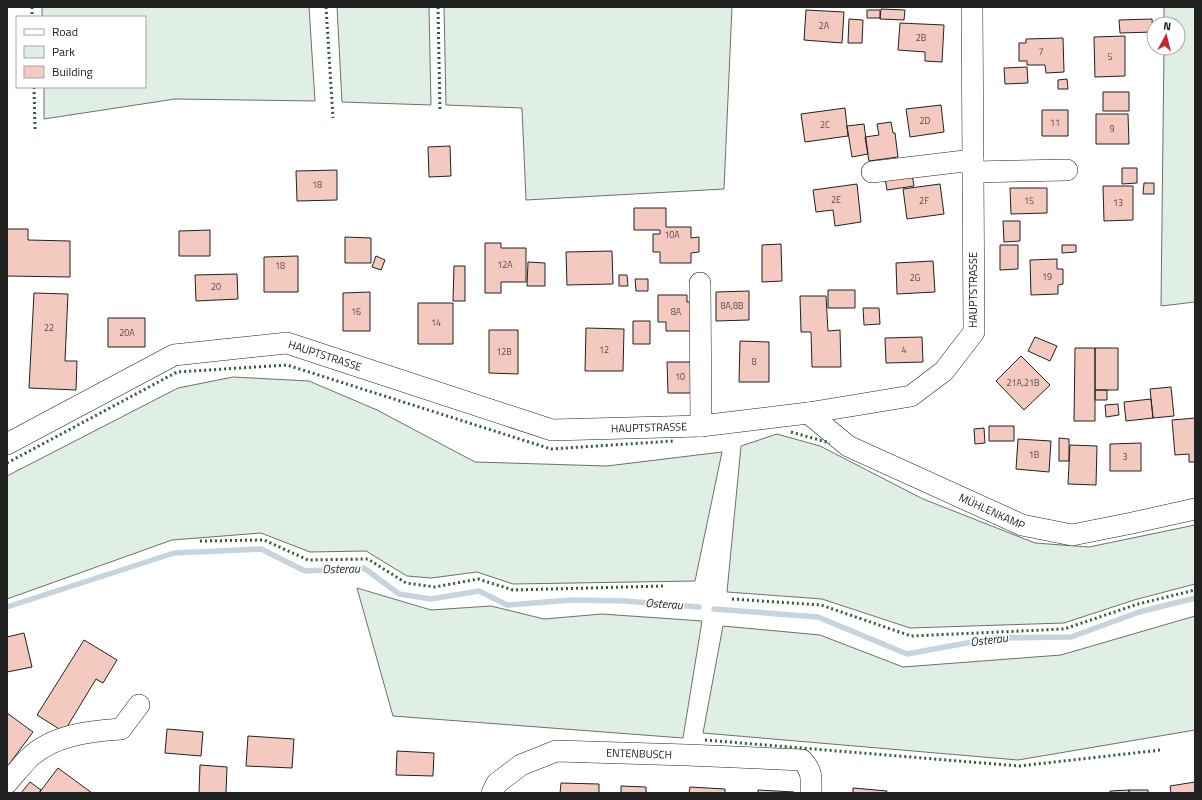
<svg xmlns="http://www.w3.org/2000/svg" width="1202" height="800" font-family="'Titillium Web',sans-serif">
	<rect width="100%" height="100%" fill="#fff"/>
	<path fill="#e0efe3" stroke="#6f6f6f" d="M42,7H309L315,101L175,99L44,119V87H145V17H42Z
		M337,7H429L431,105L342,102Z
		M444,7H732L724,189L526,200L522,108L446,105Z
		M1164,7H1195V302L1161,306L1164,48H1178V24H1164Z
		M233,377L309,381L377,410L475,462L607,466L722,452L695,581L513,584L477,572L431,578L407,576L366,551L310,552L261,533L172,540L7,599V476L178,388Z
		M777,434L820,446L923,499L1035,543L1089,547L1195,525V584L1134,600L1064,623L910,628L822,599L727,592L741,446Z
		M357,588L431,610L491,606L544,619L602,614L702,621L683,738L393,716Z
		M1195,616V730L1018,760L703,733L723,626L820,635L903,667L1061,655Z"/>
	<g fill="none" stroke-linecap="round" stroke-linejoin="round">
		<path stroke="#c7d3dd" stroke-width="5.5" d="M7,607L174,553L261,549L305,571L364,568L399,594L431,599L479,591L507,605L571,600L624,601L699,607
			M714,609L818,617L907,654L994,638L1071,637L1139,612L1195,598"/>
	</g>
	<path fill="#f3c9c0" stroke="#222" d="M881,9L905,10L904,20L880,19Z
		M806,10L844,12L842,43L804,40Z
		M867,10H880V18H867Z
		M849,19L863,20L862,43H848Z
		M1152,19L1153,32L1120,33L1119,20Z
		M900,23L944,25L942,62L925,61V52L898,50Z
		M1125,36V76L1095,77L1094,37Z
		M1063,38L1064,72L1046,73L1045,65H1027V61H1019V43H1026V39Z
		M1027,67L1028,83L1005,84L1004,68Z
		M1067,79L1068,89H1058V80Z
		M1103,92H1129V111H1103Z
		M941,105L944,132L910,137L906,109Z
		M845,108L848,136L805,142L801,114Z
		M1042,110H1068V136H1042Z
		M1096,114H1128L1129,144H1096Z
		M891,122L893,133H895L898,157L869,161L865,137L879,135L877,124Z
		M864,124L868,154L852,157L847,126Z
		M450,146L451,176L429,177L428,147Z
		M1122,168H1137V183L1122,184Z
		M337,170V200L297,201L296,171Z
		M912,174L914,186L887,190L885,178Z
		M1144,183H1154V194H1143Z
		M857,184L861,222L835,226L833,210L816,212L813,190Z
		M940,184L944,214L907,219L903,189Z
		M1103,186H1133V220L1104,221Z
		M1010,188H1047V213L1011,214Z
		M634,208H666V227H691V238L699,237V252L691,253V263H660V252H653V234H660V230H634Z
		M1003,221H1020V241L1004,242Z
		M7,229H28V240L70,241V277L7,276Z
		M210,230V256H179V231Z
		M345,237L371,238V263H345Z
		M485,243H501V248H526V282H501V293H485Z
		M781,244L782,281L762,282V245Z
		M1000,245H1018V269L1000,270Z
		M1062,245H1076V252L1062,253Z
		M612,251L613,284L567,285L566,252Z
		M298,256V292H264V257Z
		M376,256L385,260L381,270L372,267Z
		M1057,259V269H1063V284L1058,285V294L1031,295L1030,260Z
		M933,261L935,292L897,294L896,263Z
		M528,262L545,263V286H527Z
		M454,266H465V301H453Z
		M237,274L238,299L196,301L195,275Z
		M619,275H627L628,286H619Z
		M635,279H648V291H636Z
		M828,290H855V308H828Z
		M749,291V320L716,321V292Z
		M370,292V331H343V293Z
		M34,293L68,294L65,361H77L76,390L29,388Z
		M658,295H687V302H695V331H666V322H658Z
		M800,296H826L828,331L840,330L841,367H812L811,332H801Z
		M418,303H453V344H418Z
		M863,308H879L880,324L864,325Z
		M108,318H145V347H108Z
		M633,321H650V344H633Z
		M586,328L624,329L623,371H585Z
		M489,330H518V374L489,373Z
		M922,337L923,362L886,363L885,338Z
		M1035,337L1057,346L1050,361L1028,351Z
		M740,341L769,342V382H739Z
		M1075,348H1095V421H1074Z
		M1095,348H1118V390H1095Z
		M1021,356L1050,385L1024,410L996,381Z
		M667,362H692L693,393H668Z
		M1171,387L1174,416L1153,418L1150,389Z
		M1095,390H1107V400H1095Z
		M1151,399L1153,418L1126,421L1124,402Z
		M1118,404L1119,415L1106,417L1105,405Z
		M1195,418V462H1189V454L1175,455L1172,420Z
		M989,426H1014V441H989Z
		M984,428L985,443L975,444L974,429Z
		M1059,438L1069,439V461H1059Z
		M1018,439L1051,441L1049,472L1016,469Z
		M1141,443V471H1110V444Z
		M1070,445L1097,446L1096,485L1068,484Z
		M24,633L32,667L7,672V637Z
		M84,640L117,660L103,683L96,679L64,732L37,715Z
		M7,713L33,732L7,767Z
		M167,729L203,732L201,756L165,753Z
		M248,736L294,739L292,768L246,766Z
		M397,751L434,753L433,776L396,775Z
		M200,765L227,767L226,793H199Z
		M58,768L92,793H39Z
		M30,782L41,790L39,793H21Z
		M1195,782V793H1171L1170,786Z
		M561,783L599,784V793H560Z
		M621,786L646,787V793H621Z
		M690,787L725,789V793H689Z
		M853,788L887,791L886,793H853Z
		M758,790L794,792V793H758Z
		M1129,790V793H1110V791Z
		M1129,790H1148V793H1129Z"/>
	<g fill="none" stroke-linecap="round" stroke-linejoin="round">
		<defs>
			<g id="minor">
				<path d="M872,172L973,160"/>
				<path d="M973,172L1067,170"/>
				<path d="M700,283L701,426"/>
				<path id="s1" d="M808,413L848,446L1022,525L1072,535L1132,523L1195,509"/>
				<path id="s2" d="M7,444L174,355L287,343L552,430L701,426L808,413L911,396L944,371L974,332L972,7"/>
				<path d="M7,783C15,774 22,765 30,757C54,735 90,731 121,729L139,705"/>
				<path id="s3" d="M492,793L497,783L521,765L556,751L687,755L802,760C813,772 811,778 811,793"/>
			</g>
		</defs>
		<use href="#minor" stroke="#222" stroke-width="22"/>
		<use href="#minor" stroke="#fff" stroke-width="21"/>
		<path stroke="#2f5e38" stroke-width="3" stroke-dasharray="2 3" stroke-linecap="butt" d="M32,7V17
			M326,7L333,118
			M438,7L440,112
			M34,87L35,129
			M791,432L830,443
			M7,463L177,372L287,365L551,449L673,441
			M200,541L264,540L308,560L368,559L406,583L435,587L478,579L513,590L663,586
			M732,599L821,605L911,636L1064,629L1138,604L1195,590
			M705,740L1019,766L1161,750"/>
	</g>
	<g text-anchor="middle" stroke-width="3" stroke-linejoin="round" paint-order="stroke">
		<g font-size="9" fill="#564c4a">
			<text x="824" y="29">2A</text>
			<text x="921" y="41">2B</text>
			<text x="1041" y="55">7</text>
			<text x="1110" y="60">5</text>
			<text x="925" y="124">2D</text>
			<text x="1055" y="126">11</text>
			<text x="825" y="128">2C</text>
			<text x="1112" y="132">9</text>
			<text x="317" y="188">18</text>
			<text x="836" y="203">2E</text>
			<text x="924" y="204">2F</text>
			<text x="1029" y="204">15</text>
			<text x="1118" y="206">13</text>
			<text x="672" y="238">10A</text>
			<text x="505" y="268">12A</text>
			<text x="280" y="269">18</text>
			<text x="1047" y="280">19</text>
			<text x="915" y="281">2G</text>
			<text x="216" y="290">20</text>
			<text x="732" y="309">8A,8B</text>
			<text x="356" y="315">16</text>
			<text x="676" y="315">8A</text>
			<text x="436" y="326">14</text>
			<text x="49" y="331">22</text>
			<text x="127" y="336">20A</text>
			<text x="604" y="353">12</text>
			<text x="904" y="353">4</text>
			<text x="504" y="355">12B</text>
			<text x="754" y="365">8</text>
			<text x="680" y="380">10</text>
			<text x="1023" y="386">21A,21B</text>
			<text x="1034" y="458">1B</text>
			<text x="1125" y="460">3</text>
		</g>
		<g font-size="11" fill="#222" stroke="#fff">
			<text transform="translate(973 290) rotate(-90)" y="4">HAUPTSTRASSE</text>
			<text dy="4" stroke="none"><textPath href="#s2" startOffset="343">HAUPTSTRASSE</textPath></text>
			<text dy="4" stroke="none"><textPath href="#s2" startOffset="679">HAUPTSTRASSE</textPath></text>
			<text dy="4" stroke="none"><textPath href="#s1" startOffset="210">MÜHLENKAMP</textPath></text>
			<text dy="4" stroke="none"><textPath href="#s3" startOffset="162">ENTENBUSCH</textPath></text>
		</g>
		<g font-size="12" font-style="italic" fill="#222" stroke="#fff">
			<text transform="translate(341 569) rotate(-1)" y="4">Osterau</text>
			<text transform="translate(664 604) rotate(4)" y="4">Osterau</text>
			<text transform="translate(989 640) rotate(-7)" y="4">Osterau</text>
		</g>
	</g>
	<rect width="1202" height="800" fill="none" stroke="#222222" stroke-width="16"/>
	<rect x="16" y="16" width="130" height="72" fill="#ffffff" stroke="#a7a7a7"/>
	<rect x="24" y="29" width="20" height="6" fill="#ffffff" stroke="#a7a7a7"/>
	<text x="52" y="36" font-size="12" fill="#222222">Road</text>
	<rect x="24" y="46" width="20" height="12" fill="#e0efe3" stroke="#a7a7a7"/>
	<text x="52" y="56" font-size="12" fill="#222222">Park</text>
	<rect x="24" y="66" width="20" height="12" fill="#f3c9c0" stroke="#a7a7a7"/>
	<text x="52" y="76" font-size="12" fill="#222222">Building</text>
	<g transform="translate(1166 36) rotate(7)"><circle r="19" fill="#ffffff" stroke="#a7a7a7"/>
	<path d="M0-3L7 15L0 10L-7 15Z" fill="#c62828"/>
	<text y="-6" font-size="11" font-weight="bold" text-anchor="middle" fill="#222222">N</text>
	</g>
</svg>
